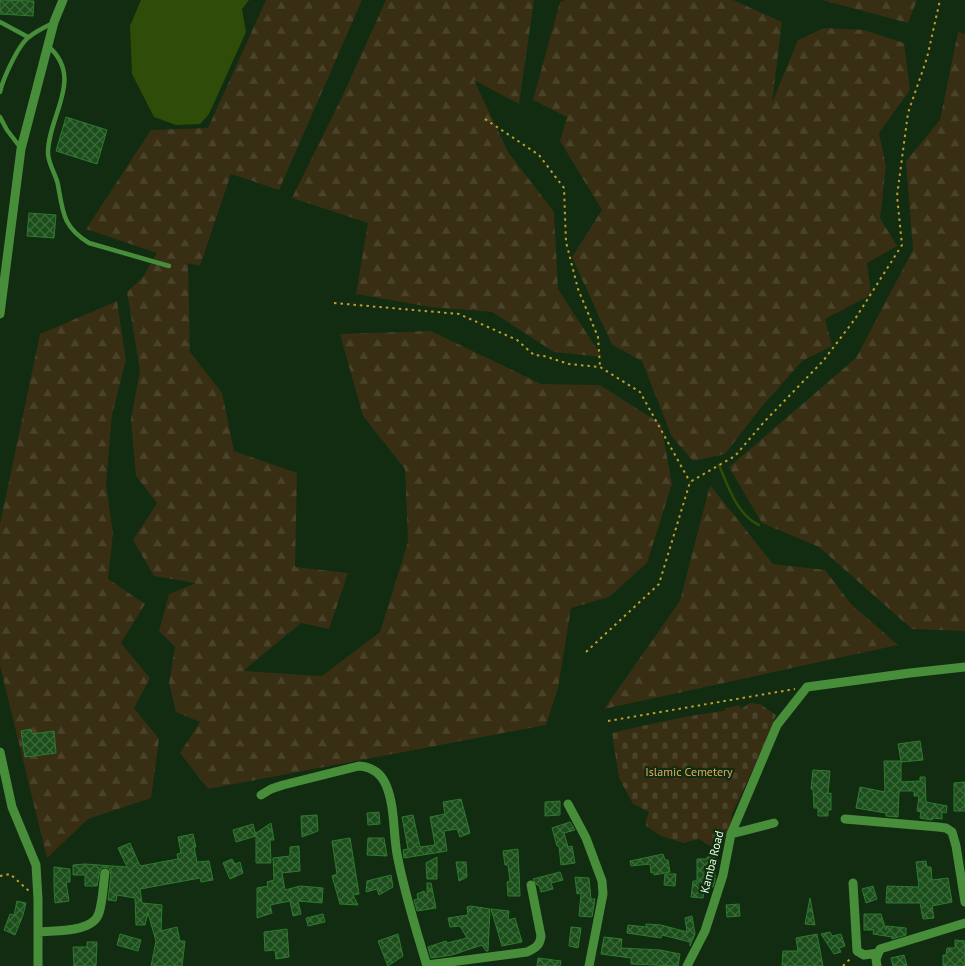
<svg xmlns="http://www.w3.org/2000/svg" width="965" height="966" font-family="'PT Sans',sans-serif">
	<defs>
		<pattern id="forest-firs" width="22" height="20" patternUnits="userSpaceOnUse" patternTransform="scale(1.25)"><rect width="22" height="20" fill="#372e13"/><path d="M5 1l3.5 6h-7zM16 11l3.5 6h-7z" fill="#4a432a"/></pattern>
		<pattern id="cemetery-stones" width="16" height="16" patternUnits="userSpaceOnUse" patternTransform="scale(1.25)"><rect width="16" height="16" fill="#372e13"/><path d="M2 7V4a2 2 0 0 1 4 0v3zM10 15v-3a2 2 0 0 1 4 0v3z" fill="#4a432a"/></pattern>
		<pattern id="building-cross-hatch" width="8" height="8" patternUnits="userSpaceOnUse" patternTransform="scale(1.25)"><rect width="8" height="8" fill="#1c4e1c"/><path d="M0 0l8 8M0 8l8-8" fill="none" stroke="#3d693c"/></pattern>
	</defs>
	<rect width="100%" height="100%" fill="#112c10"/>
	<path fill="url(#forest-firs)" d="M266,0H362L279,190L231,174L200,266L188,263L190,352L222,393L234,451L297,473L295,567L348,573L329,629L301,623L243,671L322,676L380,632L408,542L405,469L363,416L340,334L431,331L541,384L600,385L661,424L672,484L647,563L609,597L571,608L558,688L546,725L208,789L180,753L200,722L176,712L169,683L175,647L159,631L169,594L196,583L154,576L133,540L157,503L136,476L131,419L140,371L127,292L143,277L157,253L86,229L151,130L208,128Z
		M386,0H534L519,104L474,80L508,152L554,212L558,289L602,357L554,352L492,312L430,307L356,294L368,223L292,198L342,97Z
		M565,0H733L782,22L772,103L798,40L824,28L864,30L904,43L910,90L879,133L886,166L880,218L897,246L867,263L871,295L825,319L832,346L802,361L759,410L725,454L693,461L672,437L642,361L612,345L572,257L602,210L560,141L567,117L533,100L560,2Z
		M822,0H917L908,23Z
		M958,32L965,34V631L912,629L819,547L762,523L729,467L856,358L913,250L906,161L940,120Z
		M117,301L126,360L112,415L106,484L113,533L108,579L145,604L121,643L150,678L134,708L159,739L151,798L88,819L47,858L0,666V524L40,334Z
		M710,485L773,564L825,570L851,604L898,645L604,709L680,601Z"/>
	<path fill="url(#cemetery-stones)" d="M750,703L760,704L776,715L764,746L732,814L730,832L715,849L699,839L683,843L661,836L646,826V820L649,812L633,804L619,778L612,733C649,724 685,716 723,711L727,708L739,705L741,709Z"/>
	<path fill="#2f4d09" d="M141,0H249L242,9L246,32L209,114L200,124L176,125L154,117L132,74L130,26Z"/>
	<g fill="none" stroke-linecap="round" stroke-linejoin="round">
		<path stroke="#2f4d09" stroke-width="2.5" d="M719,465C728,486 737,515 759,525"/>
	</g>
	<path fill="url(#building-cross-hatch)" stroke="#2d7b2d" d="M0,0L34,1L33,16L0,14Z
		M66,117L107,130L97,164L56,151Z
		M29,213L56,215L54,238L27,236Z
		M31,729L32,734L54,731L56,753L25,757L21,731Z
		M920,741L923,760L901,762V782L920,781V777H925L926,802L947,806L946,813L942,812V819L933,818L932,820L920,818L921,812L917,811L919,796H914V791H899L898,817L886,816V813L856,808L860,787L885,792L884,761H901L898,744Z
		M813,770L830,771L828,794L831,793V810H828V816H818V808H814L813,789H811Z
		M965,782V811H954V783Z
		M461,799L470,833L460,837L457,829L444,831L447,851L404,858L403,850L408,849L402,817L413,815L420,847L435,845L430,817L445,814L443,802Z
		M560,801V815L545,816V802Z
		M379,812L380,824L368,825L367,813Z
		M317,815L318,831L302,837L301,816Z
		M570,822L575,830L564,833L568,847L572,846L575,863L561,865L559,846H557L552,828Z
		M271,823L274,840H270L271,863H256V836L236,842L233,830L253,824L256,835V833Z
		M193,834L196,847H194L197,862L209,861L213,880L201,882L200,878L140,889L142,903L162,905L161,931L177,927L180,941H185L182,966H151L156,941L148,913L145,925H136L135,898L117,895L116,901L108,900L111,874L109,868L103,867L100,870L97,886H85V875H73V865L85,864L127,867L118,848L130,843L140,866L178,859L177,854L181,853L178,837Z
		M350,838L359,894L353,895L358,905L340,904L332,876L337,874L332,841Z
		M368,838H384L387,856L367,855Z
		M299,846L300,871L282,873L285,890L300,886L323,888L322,903L298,901L301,914L293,916L290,901L270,905L272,913L257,918V888L268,886L267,882L274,880L273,858L290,856V847Z
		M518,849L520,896H508L507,882L510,881L508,865H505L503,851Z
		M663,854L665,860H668L670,872L654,875V872L651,873L650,864L631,866L630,861Z
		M437,857V879H427L426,863Z
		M707,857H715V880L713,887H704L703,898L691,897L693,881H697V859H707Z
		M232,859L235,864L240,862L243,873L230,879L223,863Z
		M926,861L927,867H931L932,880L948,878L952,902L932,906L934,918L923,919L920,903H886L887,886L919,887L916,862Z
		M456,862H466L467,877L459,881Z
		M54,867L70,869V882H66L69,901L55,903L54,889Z
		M560,872L563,880L551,883L553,889L541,892L539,885H537L533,879Z
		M665,874H676L675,886L664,885Z
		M391,875L393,887L379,895L377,889L366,892L367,881Z
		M575,877L589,878L591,899H595L592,917L579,916L581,893L577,894Z
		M427,883H431L436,908L417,911L414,900L418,899L417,894L424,891L427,896Z
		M873,886L877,899L866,903L862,889Z
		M810,898L815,925L805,924Z
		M17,901L26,903L23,915L15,935L4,930L10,914L14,915Z
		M739,904L740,916L727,917L726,905Z
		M471,906L490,909L488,951H486L482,945L452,955L431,958L428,947L446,941L447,943L467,938L460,926L450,927L448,918L468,915L467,907Z
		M491,909L509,911L508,920L515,918L522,942L502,946Z
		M323,914L325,922L308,926L306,918Z
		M864,914H881L886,930V926L906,928V935L892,939V937L873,934L874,930H864Z
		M692,916L695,934L690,946V942L662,935L661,938L627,933L628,925L646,927V924L661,925L687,932L685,918Z
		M571,927L581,928L578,948L569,946Z
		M287,929L289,957L276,959L275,950L265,951L264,932Z
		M830,932L832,936L841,934L845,946L839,948L841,952L834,954L821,934Z
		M120,934L141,940L138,951L117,945Z
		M398,934L403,956L388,966L378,941Z
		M817,934L823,966H782L783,951H798L796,938Z
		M604,937L622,939L621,948L660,950L680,954L678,966L631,964V958L601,954Z
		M955,940L965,941V966H943V955H946L947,948H955Z
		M87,942H97L96,966H74L73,947H87Z
		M904,955L907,966H893L891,958Z
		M538,958L561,961L560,966H537Z"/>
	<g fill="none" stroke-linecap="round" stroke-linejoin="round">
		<path stroke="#c39c2c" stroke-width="2" stroke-dasharray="2.5 4" stroke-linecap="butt" d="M485,119L539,155L564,188L566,242L578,289L598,337L600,367
			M334,303L459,314L517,340L534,355L544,356L569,364L600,367L640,392L690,482
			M586,652L659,584L690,482L735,456L764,422L823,361L855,319L902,245L897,196L908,113L927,58L940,0
			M608,721L795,689
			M0,876L10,874L29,891
			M843,966L852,957"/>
		<path stroke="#478d3a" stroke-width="4.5" d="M0,22L28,37
			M48,46C85,78 48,115 48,153C48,164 56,174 58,185C63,213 63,227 89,243L169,266
			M0,92C3,79 18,45 29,37C36,31 45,27 53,23
			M0,117L7,130L20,147"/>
		<path stroke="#478d3a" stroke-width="9" d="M0,314L21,149L54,22L63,0
			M0,752L12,807L36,865L38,899V966
			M261,795L271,789L283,785L359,766C372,767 381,773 386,785C395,806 393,831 397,854C404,892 416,929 427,966
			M568,804L586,838L602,881L603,894L589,966
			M845,819L938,827L946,828L952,832L956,846L965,902
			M731,834L774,823
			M853,883L857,951L864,955L878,953
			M38,932C55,930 93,933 99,913C103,900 103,886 105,873
			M427,965L527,952C535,948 540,946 541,936L531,885
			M687,966L705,931L723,875L731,834L777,725L807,687L910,673L965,667
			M877,966L876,959L880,949L965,923"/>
	</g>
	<g text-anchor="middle" stroke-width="4.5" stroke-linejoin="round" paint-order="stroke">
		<g font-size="12" fill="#e5aa61" stroke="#112c10">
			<text x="689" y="776">Islamic Cemetery</text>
		</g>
		<g font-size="12" fill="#dfffdc" stroke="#112c10">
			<text transform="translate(712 862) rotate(-76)" y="4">Kamba Road</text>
		</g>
	</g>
</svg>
